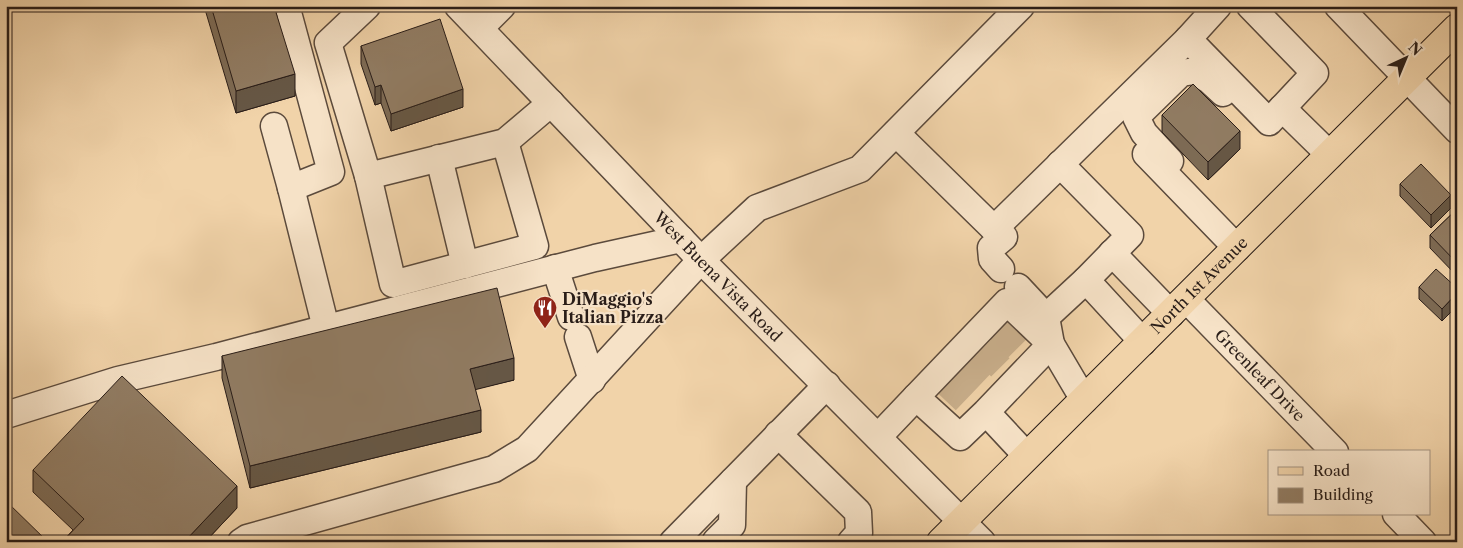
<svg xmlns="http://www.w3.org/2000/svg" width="1463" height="548" font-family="'Libre Caslon Text',serif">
	<rect width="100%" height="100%" fill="#f1d3a9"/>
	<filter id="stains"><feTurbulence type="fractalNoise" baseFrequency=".004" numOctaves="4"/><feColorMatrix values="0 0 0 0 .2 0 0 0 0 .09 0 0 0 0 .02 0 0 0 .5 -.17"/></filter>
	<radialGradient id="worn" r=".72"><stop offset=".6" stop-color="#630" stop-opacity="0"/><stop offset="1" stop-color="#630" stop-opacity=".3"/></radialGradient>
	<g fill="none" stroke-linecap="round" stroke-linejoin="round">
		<path stroke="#c9af8c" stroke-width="26" stroke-dasharray="26 13" stroke-linecap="butt" d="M999,330L1021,352
			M982,349L1003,370
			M964,364L988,387
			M946,383L969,405"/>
		<defs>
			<g id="minor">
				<path d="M367,6L328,43L368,176L505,142L551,103"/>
				<path id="s1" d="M458,6L701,260L982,542"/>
				<path d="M1338,6L1457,130"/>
				<path d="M287,9L331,172L291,188"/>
				<path d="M480,28L502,6"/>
				<path d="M1188,39L1269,122L1315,73L1250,6"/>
				<path d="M1282,108L1330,155"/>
				<path d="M274,126L291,188L326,328"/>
				<path d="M896,133L994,229L1188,39L1218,6"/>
				<path d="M1146,154L1237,248"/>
				<path d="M439,158L465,265"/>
				<path d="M1170,161L1144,133L1136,117L1181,73L1195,71L1209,80L1223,93"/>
				<path d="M368,176L393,284L535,246L505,142"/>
				<path d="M994,229L1004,237L991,248L992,259L1001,269"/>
				<path d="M1112,253L1171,314"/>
				<path d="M555,268L571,317"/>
				<path d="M1086,280L1143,342"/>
				<path d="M1018,287L1046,317L1051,344L1084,400"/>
				<path id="s2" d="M1186,299L1335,452"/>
				<path d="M1046,317L1086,280L1130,235L1060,164"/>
				<path d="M578,337L592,380"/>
				<path d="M986,412L960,437L916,397L1007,302L1051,344L986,412L1027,456"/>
				<path d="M6,415L118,380L216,357L595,258L681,239"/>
				<path d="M778,434L858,512L859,533L851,542"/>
				<path d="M878,437L916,397"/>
				<path d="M1396,514L1423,542"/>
				<path d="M716,541L732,525L733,481"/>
				<path d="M241,542L247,538L494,469L527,449L701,260L757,208L860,169L1021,6"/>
				<path d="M673,542L827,385"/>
			</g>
			<g id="major">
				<path id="s3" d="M941,542L1457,28"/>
			</g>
		</defs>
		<use href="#minor" stroke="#5b4a3c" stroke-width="29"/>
		<use href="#major" stroke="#291d18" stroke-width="30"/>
		<use href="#minor" stroke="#f6e2c7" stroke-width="26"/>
		<use href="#major" stroke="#f1d3a9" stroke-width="28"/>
	</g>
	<path fill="#7d6b55" stroke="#291d18" d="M204,6H296L276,12L295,96L236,113Z
		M361,46L463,107L391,131L381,103L375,105L361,64Z
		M1162,115L1240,149L1208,180L1162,132Z
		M1400,184L1451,208L1431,228L1400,196Z
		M1457,209V276L1430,248V235Z
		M1419,287L1457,288L1442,321L1419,299Z
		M222,356L514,380L475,389L481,432L250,488L222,378Z
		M33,470L237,508L205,542H62L73,530L33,492Z"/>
	<path fill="#665745" stroke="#291d18" d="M270,6H296L270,14Z
		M295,74V96L236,113V91Z
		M381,85V103L375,105V87Z
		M463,89V107L391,131V114Z
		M1240,131V149L1208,180V162Z
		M1451,195V208L1431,228V215Z
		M1457,293V306L1442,321V309Z
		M514,358V380L470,391V369Z
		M481,410V432L250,488V466Z
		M237,486V508L205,542H184Z"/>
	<path fill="#917c63" stroke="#291d18" d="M211,6H274L295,74L236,91Z
		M440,19L463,89L391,114L381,85L375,87L361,46Z
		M1193,84L1240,131L1208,162L1162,115Z
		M1421,164L1451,195L1431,215L1400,184Z
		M1457,209V263L1430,235Z
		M1436,269L1457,288V293L1442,309L1419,287Z
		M497,288L514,358L470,369L481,410L250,466L222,356Z
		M122,376L237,486L184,542H62L84,519L33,470Z
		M6,501L48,542H6Z"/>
	<defs>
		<symbol id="restaurant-pin" viewBox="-11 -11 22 30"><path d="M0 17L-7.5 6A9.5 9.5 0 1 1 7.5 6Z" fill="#8f2418" stroke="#f6e2c7"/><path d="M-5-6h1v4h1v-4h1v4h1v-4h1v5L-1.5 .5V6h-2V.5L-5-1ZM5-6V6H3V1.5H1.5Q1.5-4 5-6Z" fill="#fff"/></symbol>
	</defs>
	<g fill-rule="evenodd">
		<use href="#restaurant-pin" x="531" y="294" width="28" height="38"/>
	</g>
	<g text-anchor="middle" stroke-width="4.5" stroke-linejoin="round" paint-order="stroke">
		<g font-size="16" fill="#291d18" stroke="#f6e2c7">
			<text dy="6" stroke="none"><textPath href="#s1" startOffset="375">West Buena Vista Road</textPath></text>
			<text dy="6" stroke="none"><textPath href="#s3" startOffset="364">North 1st Avenue</textPath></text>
			<text dy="6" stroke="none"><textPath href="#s2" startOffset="106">Greenleaf Drive</textPath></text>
		</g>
		<g font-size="16" font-weight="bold" fill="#291d18" stroke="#f6e2c7" text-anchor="start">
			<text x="562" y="305">DiMaggio's<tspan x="562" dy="18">Italian Pizza</tspan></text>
		</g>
	</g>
	<rect width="1463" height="548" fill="none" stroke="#f1d3a9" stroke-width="25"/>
	<rect x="8" y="8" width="1448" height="533" fill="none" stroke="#291d18" stroke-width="2.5"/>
	<rect x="12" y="12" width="1438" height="523" fill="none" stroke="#291d18"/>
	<rect x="1268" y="450" width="162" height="65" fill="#f6e2c7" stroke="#a49381"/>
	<rect x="1278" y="467" width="25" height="8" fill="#f1d3a9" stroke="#a49381"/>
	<text x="1313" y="476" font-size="15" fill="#291d18">Road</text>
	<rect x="1278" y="488" width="25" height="15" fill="#917c63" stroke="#a49381"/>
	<text x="1313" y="500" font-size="15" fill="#291d18">Building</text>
	<g transform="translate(1406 58) rotate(44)" stroke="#f6e2c7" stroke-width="4" paint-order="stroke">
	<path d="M0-4L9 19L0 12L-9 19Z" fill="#291d18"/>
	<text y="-8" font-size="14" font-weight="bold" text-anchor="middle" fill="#291d18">N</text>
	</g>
	<rect width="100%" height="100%" filter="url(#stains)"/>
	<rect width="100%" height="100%" fill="url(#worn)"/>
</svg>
